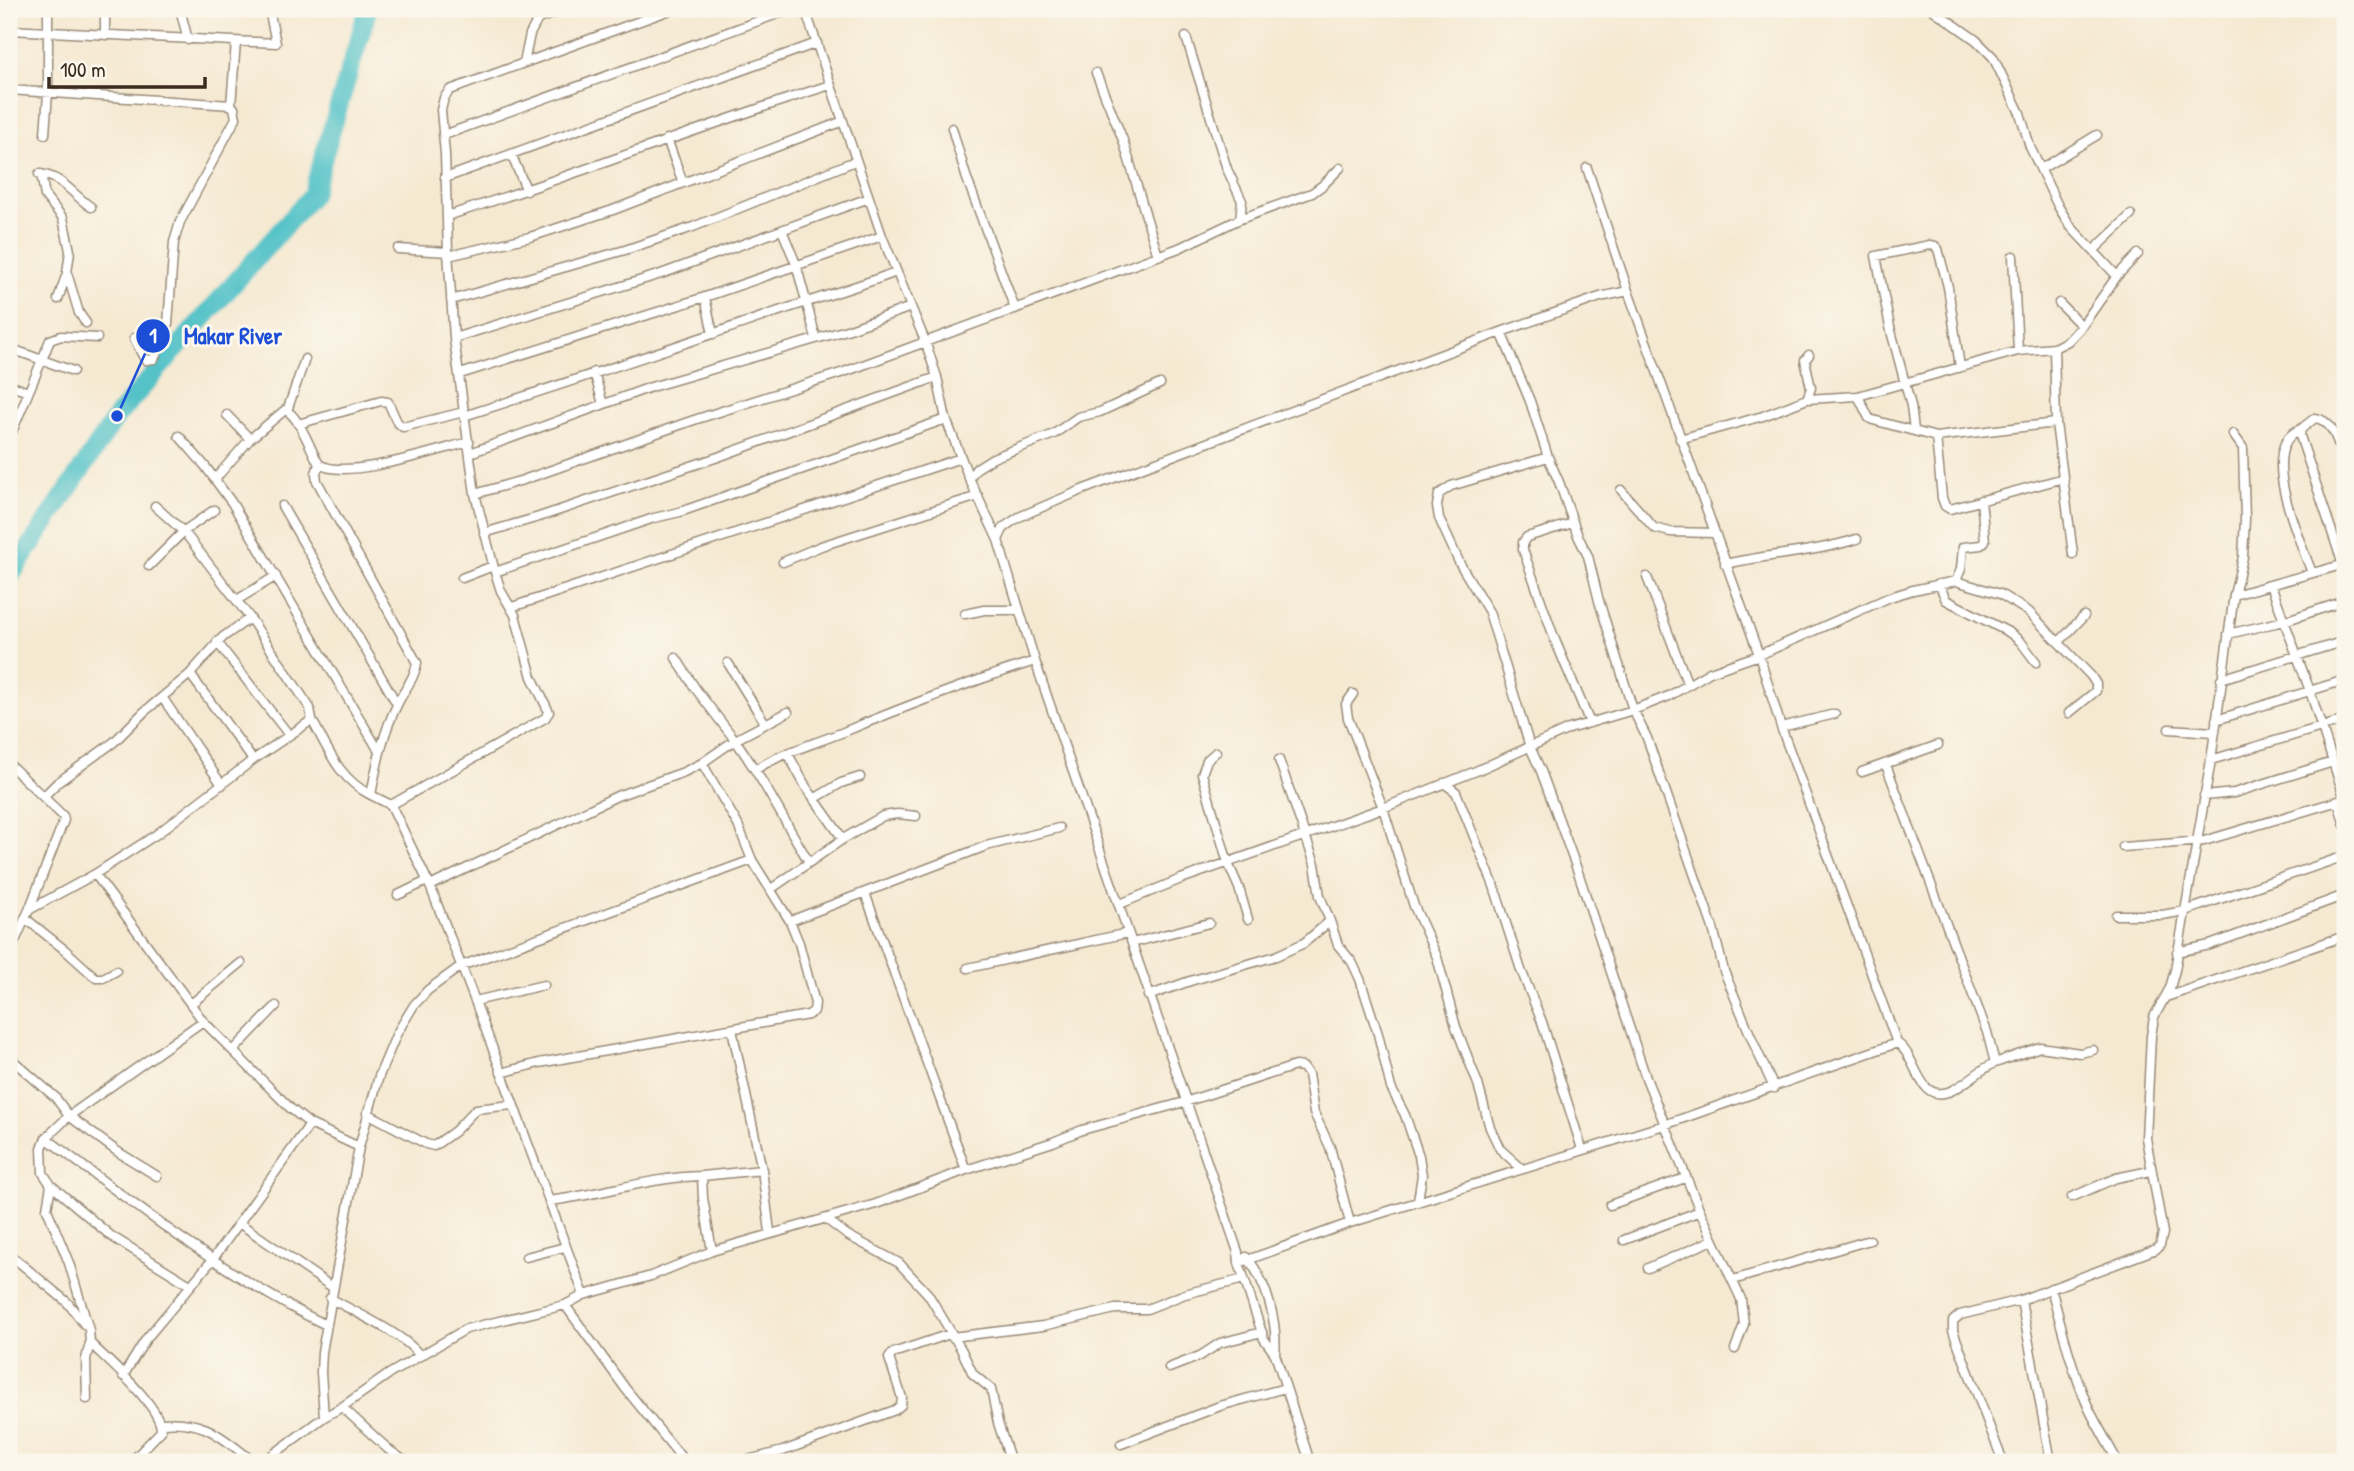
<svg xmlns="http://www.w3.org/2000/svg" width="2354" height="1471" font-family="'Patrick Hand',sans-serif">
	<rect width="100%" height="100%" fill="#fbf7ec"/>
	<filter id="ink" filterUnits="userSpaceOnUse"><feTurbulence type="fractalNoise" baseFrequency=".0143" numOctaves="2"/><feDisplacementMap in="SourceGraphic" scale="14" xChannelSelector="R" yChannelSelector="G"/><feConvolveMatrix kernelMatrix="1 2 1 2 8 2 1 2 1" color-interpolation-filters="sRGB"/></filter>
	<filter id="wash" filterUnits="userSpaceOnUse"><feTurbulence type="fractalNoise" baseFrequency=".00686" numOctaves="4" result="noise"/><feDisplacementMap in="SourceGraphic" scale="28" xChannelSelector="R" yChannelSelector="G"/><feGaussianBlur stdDeviation="1.57" result="paint"/><feColorMatrix in="noise" values="0 0 0 0 0 0 0 0 0 0 0 0 0 0 0 0 0 1.4 0 .05"/><feComposite in="paint" operator="in"/></filter>
	<g filter="url(#wash)">
		<rect width="100%" height="100%" fill="#f5e9d2"/>
		<g fill="none" stroke-linecap="round" stroke-linejoin="round">
			<path stroke="#54c2c8" stroke-width="19" d="M9,578L117,416L312,195L368,9"/>
		</g>
	</g>
	<g filter="url(#ink)">
		<g fill="none" stroke-linecap="round" stroke-linejoin="round">
			<defs>
				<path id="street" d="M180,9L188,40
					M805,9L882,236L925,341L937,377L946,419L969,478L998,540L1035,661L1238,1252L1239,1263L1264,1339L1275,1354
					M9,30L276,43L269,9
					M105,35V9
					M1186,37L1227,169L1242,201L1240,219
					M524,63L673,9
					M1096,73L1123,140L1158,256
					M9,90L231,105L234,108L236,118L180,222L174,242L168,324L164,338L154,359L146,360L144,358L134,338
					M231,105L236,42
					M952,128L966,176L1015,309
					M45,134L48,93V9
					M444,135L791,9
					M667,139L683,183
					M511,154L527,191
					M2041,169L2097,135
					M39,174C62,176 73,195 91,207
					M41,174L45,196L63,218L70,251L67,273L58,299
					M445,178L817,43
					M447,216C576,175 701,126 830,85
					M782,230L796,264L816,338
					M398,249L448,252
					M2094,250L2131,215
					M448,256L530,237L613,210L841,122
					M2013,256L2018,351
					M67,273L79,313L86,323
					M2117,276L2138,254
					M705,297L713,334
					M451,300L625,250L693,227L855,161
					M2059,303L2082,326
					M1501,332L1530,401L1548,457L1559,482L1578,536L1588,556L1599,601L1633,710L1647,738L1713,928L1724,971L1754,1044L1774,1088
					M454,338L661,274L869,198
					M9,348L42,360L9,439
					M73,371L42,360L50,340L61,336L97,338
					M594,372L603,404
					M460,374L705,297L882,236
					M9,385L28,392
					M1858,396L2018,351L2054,348L2068,341L2082,326L2117,276L2071,227L2058,206L2030,147L2020,113L1993,57L1976,40L1932,9
					M1807,399L1811,388L1805,360L1809,355
					M287,411L305,359
					M227,415L250,439
					M464,416C569,382 675,347 779,311C818,298 857,287 896,272
					M2056,423L2073,554
					M298,424L381,401L388,402L397,422L403,427L464,412
					M2301,429C2255,446 2301,542 2312,573
					M1914,430L1911,406L1890,327L1876,256L1930,245L1935,246L1938,249L1948,287L1960,367
					M2233,434L2243,448L2245,519L2243,557L2234,595
					M179,436L205,466L232,503L379,751
					M1936,437L1942,498L1945,506L1950,509L2064,478
					M1680,439L1763,416L1807,399L1858,396L1869,418L1873,420L1936,437L2056,423L2054,348
					M470,453L651,387L850,329L911,307
					M1548,457L1451,486L1439,494L1437,506L1439,518L1460,564L1489,612L1530,747L1541,771L1578,872L1646,1078L1700,1211L1741,1299L1744,1324L1735,1349
					M969,478L977,468L993,458L1054,434L1078,417L1100,412L1160,384
					M215,479L250,439L285,410C299,415 311,451 319,464C345,481 437,450 469,442
					M1621,490L1654,528L1670,532L1715,533
					M475,494L523,480L694,420L844,372L1179,248L1240,219L1312,193L1323,185L1340,168
					M155,506L185,533L250,618
					M282,506L397,704
					M1573,523L1527,537L1523,542V550L1555,640L1590,723
					M484,533L539,517L718,457L937,377
					M998,540L1004,527L1019,517L1082,490L1501,332L1600,297L1628,291L1587,168
					M783,562L821,546L978,496
					M1725,564C1769,554 1813,553 1857,539
					M2343,565L2300,436L2301,429L2315,418C2335,420 2339,448 2345,464
					M149,566L184,531L214,510
					M495,572L654,518L680,512L946,419
					M1647,577L1688,685
					M462,578L493,566
					M1956,581L1961,569L1963,547L1981,545L1985,541L1981,500
					M1939,584L1946,600L2010,633L2021,642L2036,662
					M2271,585L2310,691L2345,799
					M237,600L276,576
					M512,607L961,458
					M965,614L984,610H1018
					M2228,634L2284,621L2345,601
					M217,642L289,735
					M2059,642L2084,616
					M676,658L695,688L735,740L788,712
					M728,663L765,723
					M2221,679L2345,641
					M1353,694L1346,704L1348,718L1383,808L1414,906L1437,957L1456,1027L1478,1084L1490,1128L1500,1149L1521,1168
					M162,697L222,785
					M2216,720L2345,680
					M1781,727L1835,714
					M2169,729L2214,732
					M1216,752L1207,760L1202,774L1228,863L1239,888L1248,919
					M788,754L806,787L843,839
					M253,760L190,674L223,637L250,618L310,708L312,720
					M2211,760L2345,720
					M9,764L63,816L64,820L29,910
					M1886,765L1987,1032L1995,1063C1978,1070 1962,1088 1948,1092C1917,1102 1917,1055 1897,1043
					M756,769C782,753 813,744 841,733C904,707 969,682 1035,661
					M1862,772L1938,745
					M1444,783L1456,792L1494,886L1521,970L1542,1022L1582,1149
					M371,795L391,805L430,886L475,1001L584,1295
					M44,796L57,783L114,742L144,712L190,674
					M2204,796L2234,793L2333,762
					M814,799L841,783L860,777
					M2338,802L2345,825
					M391,805L545,718L549,712L532,677L515,615L501,591L495,572L475,494L454,338L448,252L445,154L441,110L444,98L450,90L524,63L530,34L538,19L565,9
					M2123,847L2204,841L2345,799
					M95,874L203,1021L290,1108L310,1124L359,1147
					M430,886L617,796L684,772L702,763L735,740C763,778 784,821 809,862
					M771,889L843,839L883,816L898,814L916,816
					M865,893L966,1170
					M398,895L427,881
					M1120,904L1181,879L1383,808L1476,771L1569,729L1633,710L1669,696L1710,672L1759,655L1890,597L1913,590L1956,581L2000,594L2029,612L2091,676L2096,684V691L2069,713
					M2116,915H2162L2185,911L2345,856
					M25,918L65,950L96,978H103L116,971
					M790,921L986,846L1059,828
					M1330,921L1338,945L1352,962L1360,979L1378,1034L1391,1088L1405,1115L1419,1156L1422,1175L1418,1201
					M1132,943L1209,923
					M2177,952L2210,945L2345,895
					M9,954L29,910L95,874L157,834L253,760L312,720C329,751 339,779 371,795C377,763 383,732 398,703C404,690 415,678 417,663L317,481L316,473L319,464
					M968,968L1128,933
					M1148,996L1190,981L1276,956L1304,943L1330,921L1320,896L1315,864L1279,760
					M2166,997L2345,936
					M475,1001L544,985
					M191,1004L241,963
					M732,1029L762,1170L770,1232
					M233,1051L276,1006
					M9,1057L55,1097L69,1116L46,1138L42,1148L43,1173L51,1185L111,1236L190,1285
					M1995,1063L2040,1047L2080,1053L2093,1050
					M501,1073L539,1063L808,1015L814,1011L815,1003L799,943L790,921L752,860L738,825L702,763
					M367,1113L426,1144L434,1146L455,1131L476,1109L512,1105
					M46,1138C136,1206 225,1276 326,1325
					M157,1176L118,1152L69,1116L203,1021
					M51,1185L47,1209L69,1263L89,1330L90,1343L86,1359L87,1399
					M2072,1197L2116,1178L2150,1171
					M549,1201C600,1195 650,1177 702,1176
					M1610,1205L1685,1178
					M826,1219L847,1235L899,1263L928,1294L961,1349L973,1374L991,1389L998,1423L1011,1462
					M239,1223L332,1287
					M1624,1240L1700,1211
					M712,1251L703,1198L702,1176L762,1170
					M9,1254L67,1302L85,1325
					M526,1257L565,1247
					M1246,1257C1267,1280 1278,1324 1275,1354L1310,1462
					M1239,1263L1350,1223L1664,1125L1897,1043L1781,727L1759,655L1628,291
					M1648,1268L1713,1240
					M1733,1280L1870,1240
					M2051,1288C2062,1329 2072,1370 2089,1409C2098,1427 2108,1444 2118,1462
					M330,1298C354,1312 406,1335 420,1356
					M2021,1300L2051,1462
					M565,1305L584,1295L651,1276L712,1251L876,1204L966,1170L1053,1142L1082,1130L1185,1102L1295,1066L1303,1067L1308,1074L1314,1113L1330,1147L1350,1223
					M952,1337L1043,1326L1115,1309H1147L1185,1294L1244,1279
					M90,1343C108,1361 162,1407 161,1431L131,1462
					M1169,1368L1200,1356L1220,1343L1262,1332
					M123,1376L146,1339L213,1259L310,1124
					M342,1407L389,1450L406,1462
					M324,1417L321,1372L322,1352L359,1147L379,1076L397,1033L414,1005L428,990L461,966L752,860
					M162,1423C206,1419 221,1437 254,1462
					M1121,1444L1220,1406L1285,1388
					M263,1462L324,1417L342,1407L389,1374L466,1329L565,1305L625,1388L685,1462
					M740,1462L783,1451L895,1410L901,1405L902,1398L889,1358L893,1353L950,1334
					M2003,1462L1953,1331V1321L1960,1315L2021,1300L2156,1249L2160,1245L2163,1233L2146,1138L2151,1036L2154,1017L2170,988L2175,970L2211,760L2234,595L2345,564"/>
			</defs>
			<use href="#street" stroke="#988a78" stroke-width="11"/>
			<use href="#street" stroke="#fff" stroke-width="8"/>
		</g>
	</g>
	<path fill="none" stroke="#1d4ed8" stroke-width="2.5" d="M117 416L153 336"/>
	<g fill="#1d4ed8" stroke="#fbf7ec" stroke-width="2.5">
		<circle cx="117" cy="416" r="7"/>
		<circle cx="153" cy="336" r="18"/>
	</g>
	<g font-size="21" text-anchor="middle" font-weight="bold" fill="#fff">
		<text x="153" y="343">1</text>
	</g>
	<g font-size="23" text-anchor="middle" font-weight="bold" fill="#1d4ed8" stroke="#fbf7ec" stroke-width="6" stroke-linejoin="round" paint-order="stroke">
		<text x="233" y="344">Makar River</text>
	</g>
	<rect width="2354" height="1471" fill="none" stroke="#fbf7ec" stroke-width="35"/>
	<path d="M49 77v10h156v-10" fill="none" stroke="#3b2a1e" stroke-width="3.5"/>
	<text x="60" y="77" font-size="21" fill="#3b2a1e" stroke="#fbf7ec" stroke-width="5" paint-order="stroke">100 m</text>
</svg>
